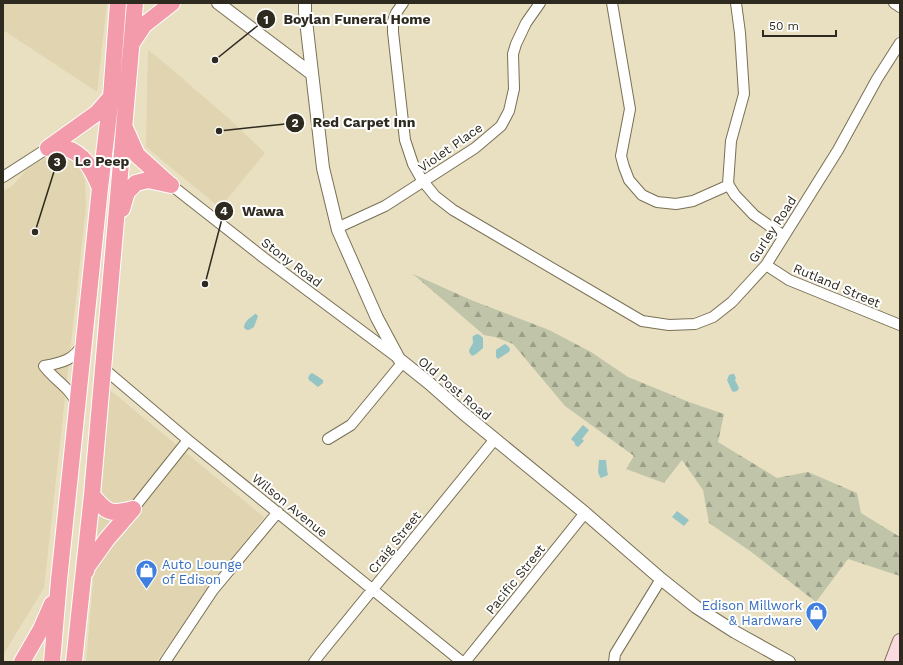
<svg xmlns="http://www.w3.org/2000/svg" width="903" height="665" font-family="'Work Sans',sans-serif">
	<defs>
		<pattern id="forest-firs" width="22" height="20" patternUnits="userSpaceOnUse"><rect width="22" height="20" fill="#c0c4a8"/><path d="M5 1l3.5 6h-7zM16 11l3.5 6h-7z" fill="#9c9f88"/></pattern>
	</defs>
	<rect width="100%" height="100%" fill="#e9e0c2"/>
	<path fill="#e0d5b0" d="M3,3H107L97,92L3,30Z
		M148,50L167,65L226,116L265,153L220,208L146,147Z
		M53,155L67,157L78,164L82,172L85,180L86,208L44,588L3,655V191L12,186L27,169L42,160Z
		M110,390L264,517L156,662H86Z"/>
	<path fill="url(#forest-firs)" d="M413,274L471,300L549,330L591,352L628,377L689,402L724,414L718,442L777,478L808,472L857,493L861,513L900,537V576L848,559L816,602L750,551L709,523L703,490L682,460L664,483L626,469L634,456L565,406L513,344L495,337L484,335Z"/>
	<path fill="#95c4c4" d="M255,314H256L258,316L254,327L249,330H247L244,328C244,321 250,318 255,314Z
		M477,334L480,335L483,338V348L476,354L472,356L469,352C469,348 472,346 473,343C473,340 472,338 473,336Z
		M505,344L509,347L510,350L509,352L498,359L496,357V350L503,345Z
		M312,373L314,374L323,380V383L318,387L309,380L308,378L310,374Z
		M732,374H734L736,378L735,380L739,388L737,391L734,392L732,391L727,380L729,375Z
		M583,425L589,430L582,439L584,441L578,447L575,445V443L571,439Z
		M606,460L607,470L608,475L601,478L600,477L598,472L599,460Z
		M677,511L689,520L684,526L672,517Z"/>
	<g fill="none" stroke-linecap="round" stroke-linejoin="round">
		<defs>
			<path id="minor" d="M403,3L396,13L393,21V32L405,140L413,164L422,180L435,196L453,210L642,321L669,325L695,324L713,317L732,302L766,265L838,150L877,79L900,43
				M612,3L630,109L621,156L624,167L629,180L642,195L657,202L676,204L693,201L729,185
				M736,3L740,33L744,94L731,141L728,184L735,195L754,215L784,236
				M894,3L900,7
				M3,177L48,148
				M171,185L264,258L398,358
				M337,228L385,206L475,148L501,126L509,111L514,89L513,54L516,44L526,23L540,3
				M766,265L789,280L900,325
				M103,368L188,440L462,662
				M77,404C69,386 55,381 44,366C61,363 75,360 83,343
				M328,439L351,425L403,362
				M133,509L188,440
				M165,662L213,590L278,512
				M314,662L320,654L495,439
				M465,662L585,513
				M614,662L615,654L661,579"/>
			<path id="tertiary" d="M218,3L312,74
				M305,3V12L323,168L338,230L377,318L399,359L429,383L463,413L585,513L661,579L696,607L735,632L789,662"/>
			<path id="secondary" d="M892,662L900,641"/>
			<path id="trunk" d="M132,43L144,25L172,3
				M125,128L137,155L169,184
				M48,148L97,113L111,97
				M48,148C53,148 59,147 64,148C84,152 93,171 100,188
				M122,209L127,192L136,183L148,180L171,185
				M92,495C107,513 110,515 133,509
				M86,571L87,567L107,539L133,509
				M22,662L41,629L52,604
				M52,662L59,580L100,188L111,97L118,3
				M74,662L92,495L135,3"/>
		</defs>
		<use href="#minor" stroke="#797055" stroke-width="12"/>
		<use href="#tertiary" stroke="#797055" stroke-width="14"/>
		<use href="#secondary" stroke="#797055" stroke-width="16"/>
		<use href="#trunk" stroke="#fff" stroke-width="18"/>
		<use href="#minor" stroke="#fff" stroke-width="10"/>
		<use href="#tertiary" stroke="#fff" stroke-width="12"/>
		<use href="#secondary" stroke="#fadadf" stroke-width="14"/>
		<use href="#trunk" stroke="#f39baa" stroke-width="16"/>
	</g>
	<defs>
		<symbol id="shop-pin" viewBox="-11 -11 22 30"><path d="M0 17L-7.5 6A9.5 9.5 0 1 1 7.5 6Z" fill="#3f7fe0" stroke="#fff"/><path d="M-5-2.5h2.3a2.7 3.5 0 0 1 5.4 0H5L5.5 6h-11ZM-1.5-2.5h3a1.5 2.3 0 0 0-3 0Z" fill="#fff"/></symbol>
	</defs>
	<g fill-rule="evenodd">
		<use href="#shop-pin" x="134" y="558" width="25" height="34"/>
		<use href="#shop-pin" x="804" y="600" width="25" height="34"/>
	</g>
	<g text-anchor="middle" stroke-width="4" stroke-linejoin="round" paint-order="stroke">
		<g font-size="13" fill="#2e2a1f" stroke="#fff">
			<text transform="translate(450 147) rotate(-35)" y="5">Violet Place</text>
			<text transform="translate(772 229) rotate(-57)" y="5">Gurley Road</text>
			<text transform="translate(292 262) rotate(37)" y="5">Stony Road</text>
			<text transform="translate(837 285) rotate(23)" y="5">Rutland Street</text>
			<text transform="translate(455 388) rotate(40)" y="5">Old Post Road</text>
			<text transform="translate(290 505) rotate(39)" y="5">Wilson Avenue</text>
			<text transform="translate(394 542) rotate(-51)" y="5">Craig Street</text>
			<text transform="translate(515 579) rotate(-51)" y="5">Pacific Street</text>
		</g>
		<g font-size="13" fill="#366cbe" stroke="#fff" text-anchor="start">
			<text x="162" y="569">Auto Lounge<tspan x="162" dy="15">of Edison</tspan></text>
			<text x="802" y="610" text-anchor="end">Edison Millwork<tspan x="802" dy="15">&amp; Hardware</tspan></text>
		</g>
	</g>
	<path fill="none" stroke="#2e2a1f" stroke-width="1.5" d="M215 60L266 19M219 131L295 123M35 232L57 162M205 284L224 211"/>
	<g fill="#2e2a1f" stroke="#fff" stroke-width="1.5">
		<circle cx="215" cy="60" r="4"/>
		<circle cx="219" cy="131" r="4"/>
		<circle cx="35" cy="232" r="4"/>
		<circle cx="205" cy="284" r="4"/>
		<circle cx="266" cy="19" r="10"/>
		<circle cx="295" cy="123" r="10"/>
		<circle cx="57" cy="162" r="10"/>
		<circle cx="224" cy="211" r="10"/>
	</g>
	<g font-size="12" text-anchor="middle" font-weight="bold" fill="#fff">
		<text x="266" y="24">1</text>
		<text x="295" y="127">2</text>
		<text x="57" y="166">3</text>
		<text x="224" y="215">4</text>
	</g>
	<g font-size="14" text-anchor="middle" font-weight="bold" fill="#2e2a1f" stroke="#fff" stroke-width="4" stroke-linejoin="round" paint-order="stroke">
		<text x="357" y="24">Boylan Funeral Home</text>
		<text x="364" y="127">Red Carpet Inn</text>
		<text x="102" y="166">Le Peep</text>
		<text x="263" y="216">Wawa</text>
	</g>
	<rect width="903" height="665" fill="none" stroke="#2e2a1f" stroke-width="8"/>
	<path d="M763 30v6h73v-6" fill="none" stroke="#2e2a1f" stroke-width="2"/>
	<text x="769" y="30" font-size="12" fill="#2e2a1f" stroke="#ffffff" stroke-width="3" paint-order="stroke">50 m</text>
</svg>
